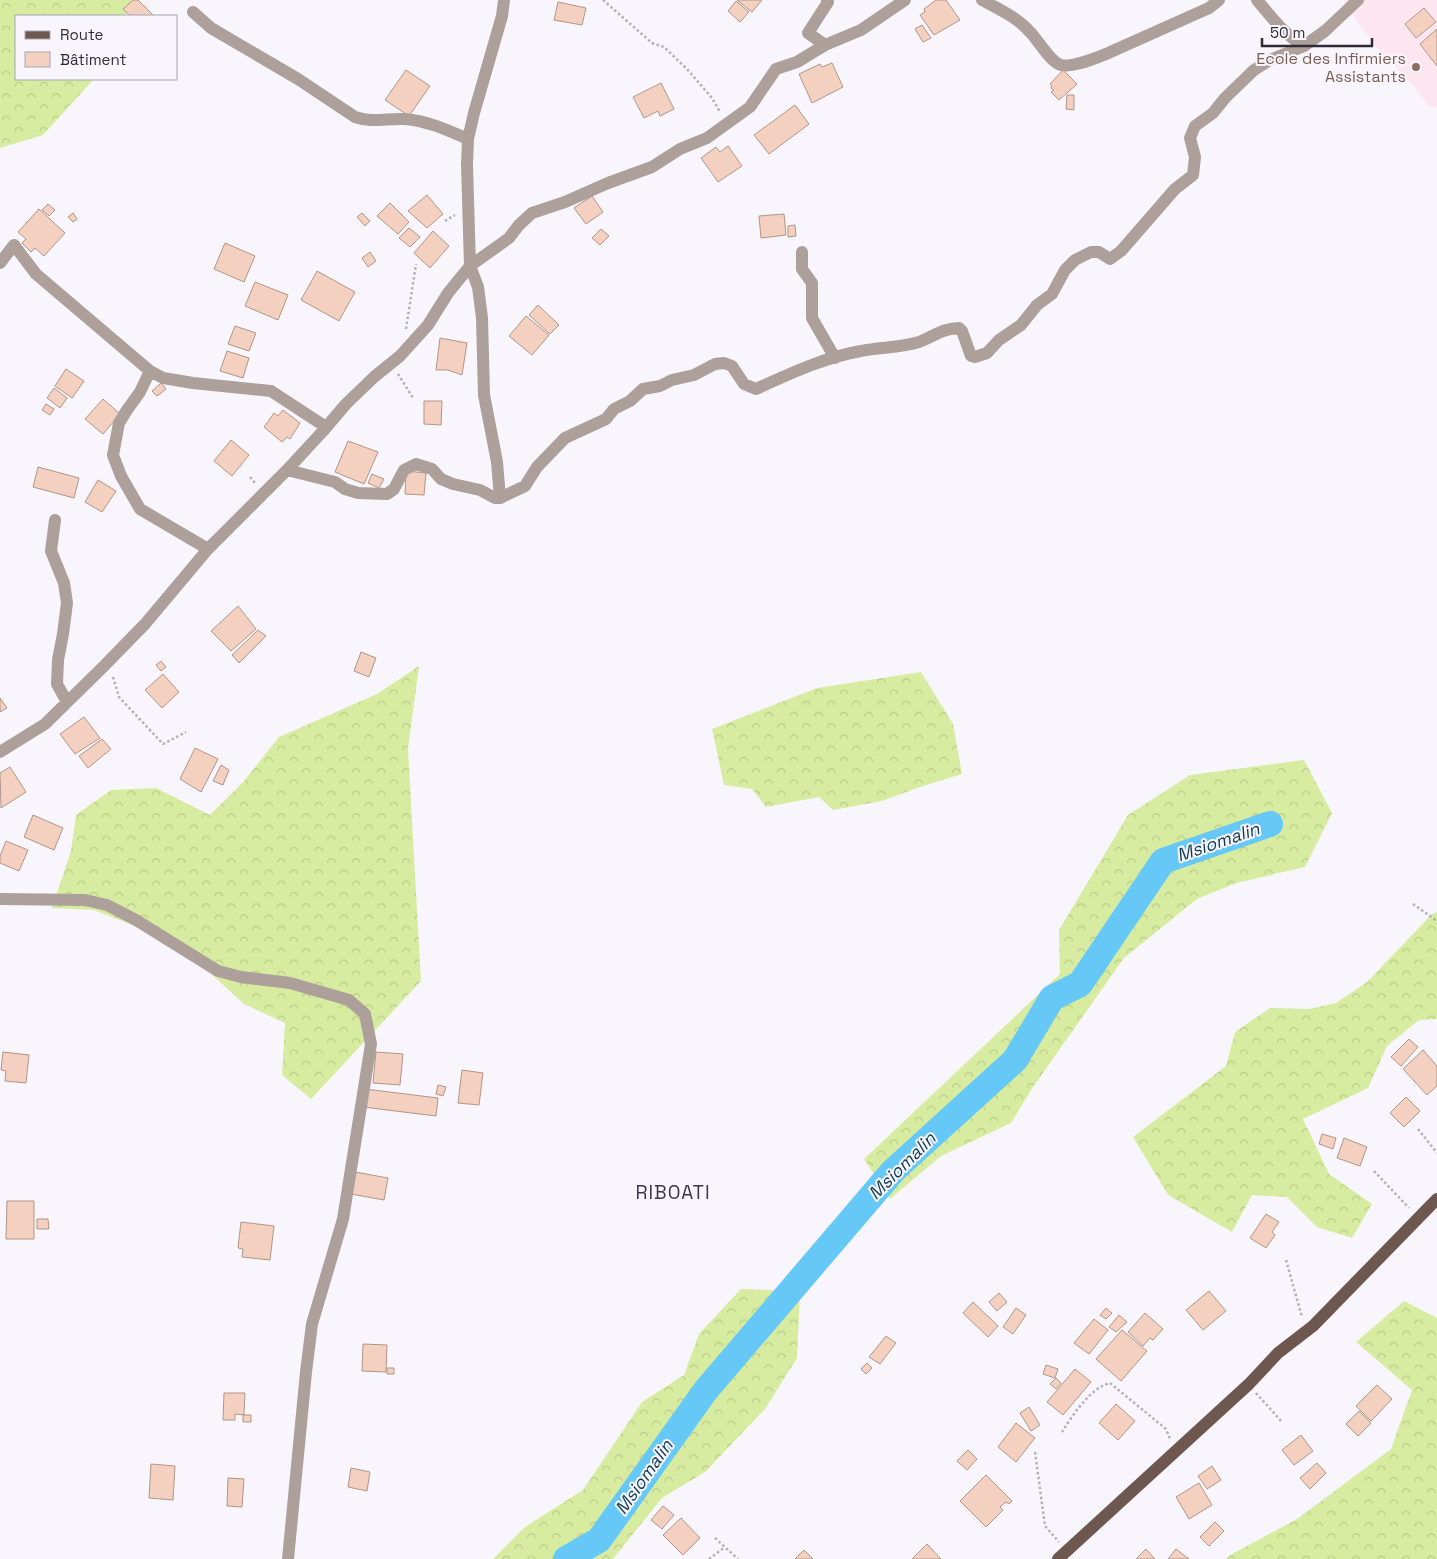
<svg xmlns="http://www.w3.org/2000/svg" width="1437" height="1559" font-family="'Space Grotesk',sans-serif">
	<defs>
		<pattern id="forest-crowns" width="20" height="18" patternUnits="userSpaceOnUse" patternTransform="scale(1.25)"><rect width="20" height="18" fill="#d7eca0"/><path d="M2 6a3 3 0 1 1 6 0M12 15a3 3 0 1 1 6 0" fill="none" stroke="#b9cb8a"/></pattern>
	</defs>
	<rect width="100%" height="100%" fill="#f8f6fc"/>
	<path fill="#fee6f1" d="M1344,0H1437V108L1428,105L1416,89L1375,45L1349,11Z"/>
	<path fill="url(#forest-crowns)" d="M0,0H132L125,16H16V79H94L43,135L0,148Z
		M419,666L408,749L421,981L311,1099L282,1075L285,1023L244,1004L178,943L94,910L52,908L71,851L76,815L111,790L156,788L210,815L244,781L279,737L377,694Z
		M921,672L953,724L962,774L920,787L882,801L833,810L819,797L766,807L752,789L724,785L712,729L817,688Z
		M1304,760L1332,813L1305,867L1236,883L1197,899L1124,958L1033,1087L1011,1123L941,1156L890,1199L864,1159L1060,974L1059,930L1128,815L1190,775Z
		M1437,912V1019L1419,1020L1387,1046L1368,1088L1303,1119L1329,1174L1372,1204L1352,1238L1317,1227L1287,1197L1252,1195L1232,1232L1168,1195L1133,1137L1226,1066L1235,1032L1270,1008L1309,1009L1336,1003L1367,982L1432,914Z
		M741,1289L800,1291L797,1358L765,1409L705,1472L662,1498L613,1559H493L525,1527L583,1490L642,1402L684,1375L699,1334Z
		M1404,1301L1437,1318V1559H1226L1230,1555L1297,1519L1391,1449L1412,1390L1356,1342Z"/>
	<g fill="none" stroke-linecap="round" stroke-linejoin="round">
		<path stroke="#65c8f7" stroke-width="26" d="M566,1559L599,1540L706,1390L893,1171L1015,1060L1052,998L1080,984L1163,861L1270,824"/>
	</g>
	<path fill="#f3d0bf" stroke="#b19587" d="M133,0H138L154,16H130L123,9Z
		M737,0H762L752,12Z
		M936,0H946L960,20L934,35L920,15L925,12L924,9Z
		M736,1L749,12L740,22L728,11Z
		M558,2L586,8L582,25L554,20Z
		M1424,8L1436,22L1416,38L1405,24Z
		M922,25L931,38L923,42L915,29Z
		M1437,29V66L1420,44Z
		M832,63L843,87L812,103L799,74L820,64L822,67Z
		M406,70L430,86L409,116L385,100Z
		M1063,70L1077,84L1059,100L1051,92L1054,90L1051,88L1052,86L1050,84Z
		M661,83L674,109L660,116L658,111L644,118L633,97Z
		M1067,95H1074V110L1066,109Z
		M795,105L809,124L769,154L754,135Z
		M728,146L742,166L718,182L701,158L716,147L720,152Z
		M427,195L443,214L427,228L408,211Z
		M592,196L603,212L586,224L574,208Z
		M390,203L409,222L398,234L377,216Z
		M48,204L55,210L49,216L42,210Z
		M39,209L65,233L44,256L35,248L31,252L22,243L26,239L18,232Z
		M73,213L77,219L73,222L68,217Z
		M362,213L370,221L365,226L357,217Z
		M784,214L786,235L761,238L759,216Z
		M795,225L796,236L788,237V226Z
		M409,228L420,237L410,247L399,238Z
		M601,229L609,236L600,245L592,238Z
		M433,231L449,246L430,268L414,253Z
		M225,243L255,256L244,282L214,269Z
		M370,252L376,261L368,267L362,258Z
		M317,271L355,292L339,321L301,300Z
		M255,282L288,295L278,320L245,306Z
		M538,305L559,325L550,334L529,315Z
		M526,316L549,335L532,355L509,336Z
		M235,326L256,333L249,351L228,344Z
		M440,338L467,343L462,375L448,370H436Z
		M227,351L249,358L243,378L220,371Z
		M66,369L84,381L72,398L55,386Z
		M161,383L166,389L157,396L152,391Z
		M54,388L67,398L60,408L47,398Z
		M103,399L120,414L103,434L85,419Z
		M424,401H442L441,425L424,424Z
		M46,404L54,409L50,415L42,410Z
		M283,410L300,423L290,439L287,437L282,442L264,427L274,413L278,416Z
		M231,440L249,455L232,476L214,461Z
		M348,441L378,452L364,484L335,472Z
		M38,467L79,478L74,498L33,487Z
		M406,471L426,473L424,495L405,494Z
		M372,474L384,479L379,488L368,483Z
		M98,480L116,491L102,512L85,502Z
		M238,606L256,629L231,651L211,631Z
		M258,630L266,636L239,663L232,655Z
		M361,652L376,658L369,677L354,671Z
		M161,661L166,667L161,671L156,665Z
		M163,674L179,692L162,708L145,690Z
		M0,698L7,708L0,712Z
		M84,717L100,738L75,754L60,734Z
		M102,739L111,749L88,768L79,756Z
		M195,748L218,759L201,792L180,779Z
		M221,765L229,770L223,785L213,781Z
		M10,767L26,792L1,808L0,773Z
		M33,815L63,828L54,850L24,837Z
		M6,841L28,850L19,871L0,863V856Z
		M1409,1039L1418,1047L1401,1066L1391,1057Z
		M1423,1050L1437,1066V1086L1427,1095L1403,1069Z
		M3,1052L29,1055L26,1083L5,1081L6,1071L1,1070Z
		M376,1052L403,1054L400,1085L373,1083Z
		M462,1070L483,1073L479,1105L458,1103Z
		M438,1085L446,1087L443,1096L436,1094Z
		M365,1089L438,1098L436,1116L363,1107Z
		M1406,1097L1420,1111L1404,1127L1390,1113Z
		M1322,1134L1336,1138L1333,1149L1319,1144Z
		M1344,1138L1367,1147L1360,1166L1337,1158Z
		M355,1172L388,1178L384,1200L351,1194Z
		M7,1201H34V1239H6Z
		M1266,1214L1279,1222L1272,1232L1275,1235L1266,1248L1250,1238Z
		M37,1219H48L49,1229H37Z
		M241,1222L274,1226L270,1260L242,1257L243,1249L238,1248Z
		M1209,1291L1226,1311L1203,1330L1186,1310Z
		M999,1293L1007,1302L997,1311L989,1302Z
		M973,1302L998,1326L988,1337L963,1313Z
		M1016,1308L1026,1315L1013,1334L1003,1327Z
		M1106,1308L1112,1313L1106,1319L1100,1315Z
		M1145,1313L1163,1329L1153,1340L1150,1338L1143,1346L1128,1332Z
		M1119,1315L1127,1322L1116,1332L1109,1327Z
		M1094,1319L1108,1330L1089,1354L1074,1343Z
		M1122,1330L1147,1351L1121,1381L1096,1359Z
		M886,1336L896,1343L880,1364L869,1357Z
		M363,1344L387,1345L386,1372L362,1371Z
		M867,1363L872,1368L866,1374L861,1369Z
		M1046,1365L1058,1369L1055,1378L1043,1374Z
		M387,1368H394V1374H387Z
		M1075,1369L1091,1382L1063,1415L1047,1402Z
		M1056,1378L1061,1383L1056,1389L1050,1384Z
		M1377,1385L1392,1399L1371,1421L1356,1406Z
		M224,1393H245L244,1415L235,1414V1420H223Z
		M1116,1404L1135,1421L1118,1440L1099,1423Z
		M1029,1407L1040,1425L1031,1431L1020,1413Z
		M1359,1411L1371,1423L1358,1436L1346,1424Z
		M243,1415H251V1422H243Z
		M1016,1423L1035,1438L1016,1462L998,1447Z
		M1301,1435L1313,1451L1294,1465L1282,1450Z
		M968,1450L977,1459L967,1470L957,1461Z
		M1317,1463L1326,1473L1310,1489L1300,1478Z
		M151,1464L175,1466L173,1500L149,1498Z
		M1212,1466L1221,1480L1207,1489L1198,1476Z
		M351,1468L370,1472L367,1491L348,1487Z
		M986,1475L1012,1501L1009,1504L1006,1502L1000,1507L1003,1510L986,1527L960,1501Z
		M228,1478L244,1479L242,1507L227,1506Z
		M1199,1483L1212,1505L1189,1519L1176,1497Z
		M663,1506L674,1515L662,1529L651,1520Z
		M681,1518L700,1538L683,1555L663,1535Z
		M1215,1522L1224,1531L1209,1546L1200,1537Z
		M927,1544L941,1559H912Z
		M1146,1549L1155,1559H1136Z
		M1176,1549L1189,1559H1168Z
		M804,1550L813,1559H795Z"/>
	<g fill="none" stroke-linecap="round" stroke-linejoin="round">
		<path stroke="#b3b0b8" stroke-width="2.5" stroke-dasharray="2.5 2.5" stroke-linecap="butt" d="M603,0L652,43L664,47L687,69L712,98L720,112
			M445,221L455,215
			M406,329L416,264
			M398,374L413,398
			M250,477L255,483
			M113,677L119,697L163,744L186,732
			M1413,904L1437,921
			M1418,1129L1437,1153
			M1374,1171L1409,1208
			M1286,1260L1302,1317
			M1256,1393L1282,1422
			M1062,1432C1073,1415 1090,1388 1110,1383L1166,1429L1170,1439
			M1035,1452L1045,1526L1059,1542
			M715,1538L738,1559
			M709,1559L725,1547"/>
		<path stroke="#ad9f9a" stroke-width="12" d="M982,0C999,9 1018,18 1030,32C1038,40 1051,63 1061,65C1073,68 1095,58 1106,54L1209,8L1219,0
			M1257,0C1272,18 1284,34 1304,46L1325,31L1358,0
			M193,12L211,28L298,79L355,117C372,123 387,118 405,119C428,121 447,130 468,139
			M825,45L808,33L828,2L827,0
			M802,252V269L812,283V318L835,358
			M0,263L14,245L36,274L150,371L163,378L193,383L271,391L326,427
			M150,371L140,392L127,410L119,423L113,455L121,476L140,509L208,549
			M287,470L335,482L345,489L358,493L387,494L394,489L404,470L416,464L432,469L441,479L453,484L480,490L495,498H500L525,486L537,467L565,438L606,419L614,409L630,401L643,389L660,386L672,380L694,375L715,364L724,363L732,366L744,384L756,389C789,374 825,357 861,351C880,347 900,348 919,342C935,336 940,329 959,328L962,331L971,356L975,357L987,353L999,340L1021,325L1037,305L1052,294L1065,270L1075,260L1091,252H1099L1110,259L1121,251L1175,189L1193,175L1195,157L1190,138L1195,126L1213,113L1225,98L1254,70L1270,60L1304,46
			M500,498L497,462L484,395L482,318L478,287L470,266L467,165L468,139L474,113L502,16L504,0
			M55,520L51,551L64,583L67,603L63,634L58,660L57,684L67,702
			M0,752L45,724L104,666L145,624L208,549L287,470L323,431L346,404L374,377L400,356L428,325L448,293L470,266L509,238L519,225L532,213L565,202L608,183L652,167L680,149L707,138L750,107L776,69L797,62L825,45L861,30L905,0
			M0,899L85,900L107,905L136,920L218,971L241,977L290,983L349,1000L365,1014L371,1044L343,1219L312,1324L306,1372L288,1559"/>
		<path stroke="#6e574e" stroke-width="12" d="M1058,1559L1249,1384L1278,1353L1313,1326L1437,1199"/>
	</g>
	<circle fill="#8d6e63" stroke="#f8f6fc" stroke-width="2" cx="1416" cy="67" r="5"/>
	<g text-anchor="middle" stroke-width="4" stroke-linejoin="round" paint-order="stroke">
		<g font-size="16" fill="#785e54" stroke="#f8f6fc" text-anchor="end">
			<text x="1406" y="64">Ecole des Infirmiers<tspan x="1406" dy="18">Assistants</tspan></text>
		</g>
		<g font-size="18" font-style="italic" fill="#103d50" stroke="#f8f6fc">
			<text transform="translate(1218 842) rotate(-19)" y="6">Msiomalin</text>
			<text transform="translate(902 1166) rotate(-45)" y="6">Msiomalin</text>
			<text transform="translate(644 1477) rotate(-55)" y="6">Msiomalin</text>
		</g>
		<g font-size="19" letter-spacing="1" fill="#3e354b" stroke="#f8f6fc">
			<text x="673" y="1199">RIBOATI</text>
		</g>
	</g>
	<rect x="15" y="15" width="162" height="65" fill="#f8f6fc" stroke="#a8a5ad"/>
	<rect x="25" y="31" width="25" height="8" fill="#6e574e" stroke="#a8a5ad"/>
	<text x="60" y="40" font-size="15" fill="#302b36">Route</text>
	<rect x="25" y="52" width="25" height="15" fill="#f3d0bf" stroke="#a8a5ad"/>
	<text x="60" y="65" font-size="15" fill="#302b36">Bâtiment</text>
	<path d="M1262 38v8h110v-8" fill="none" stroke="#302b36" stroke-width="2.5"/>
	<text x="1270" y="38" font-size="15" fill="#302b36" stroke="#f8f6fc" stroke-width="4" paint-order="stroke">50 m</text>
</svg>
